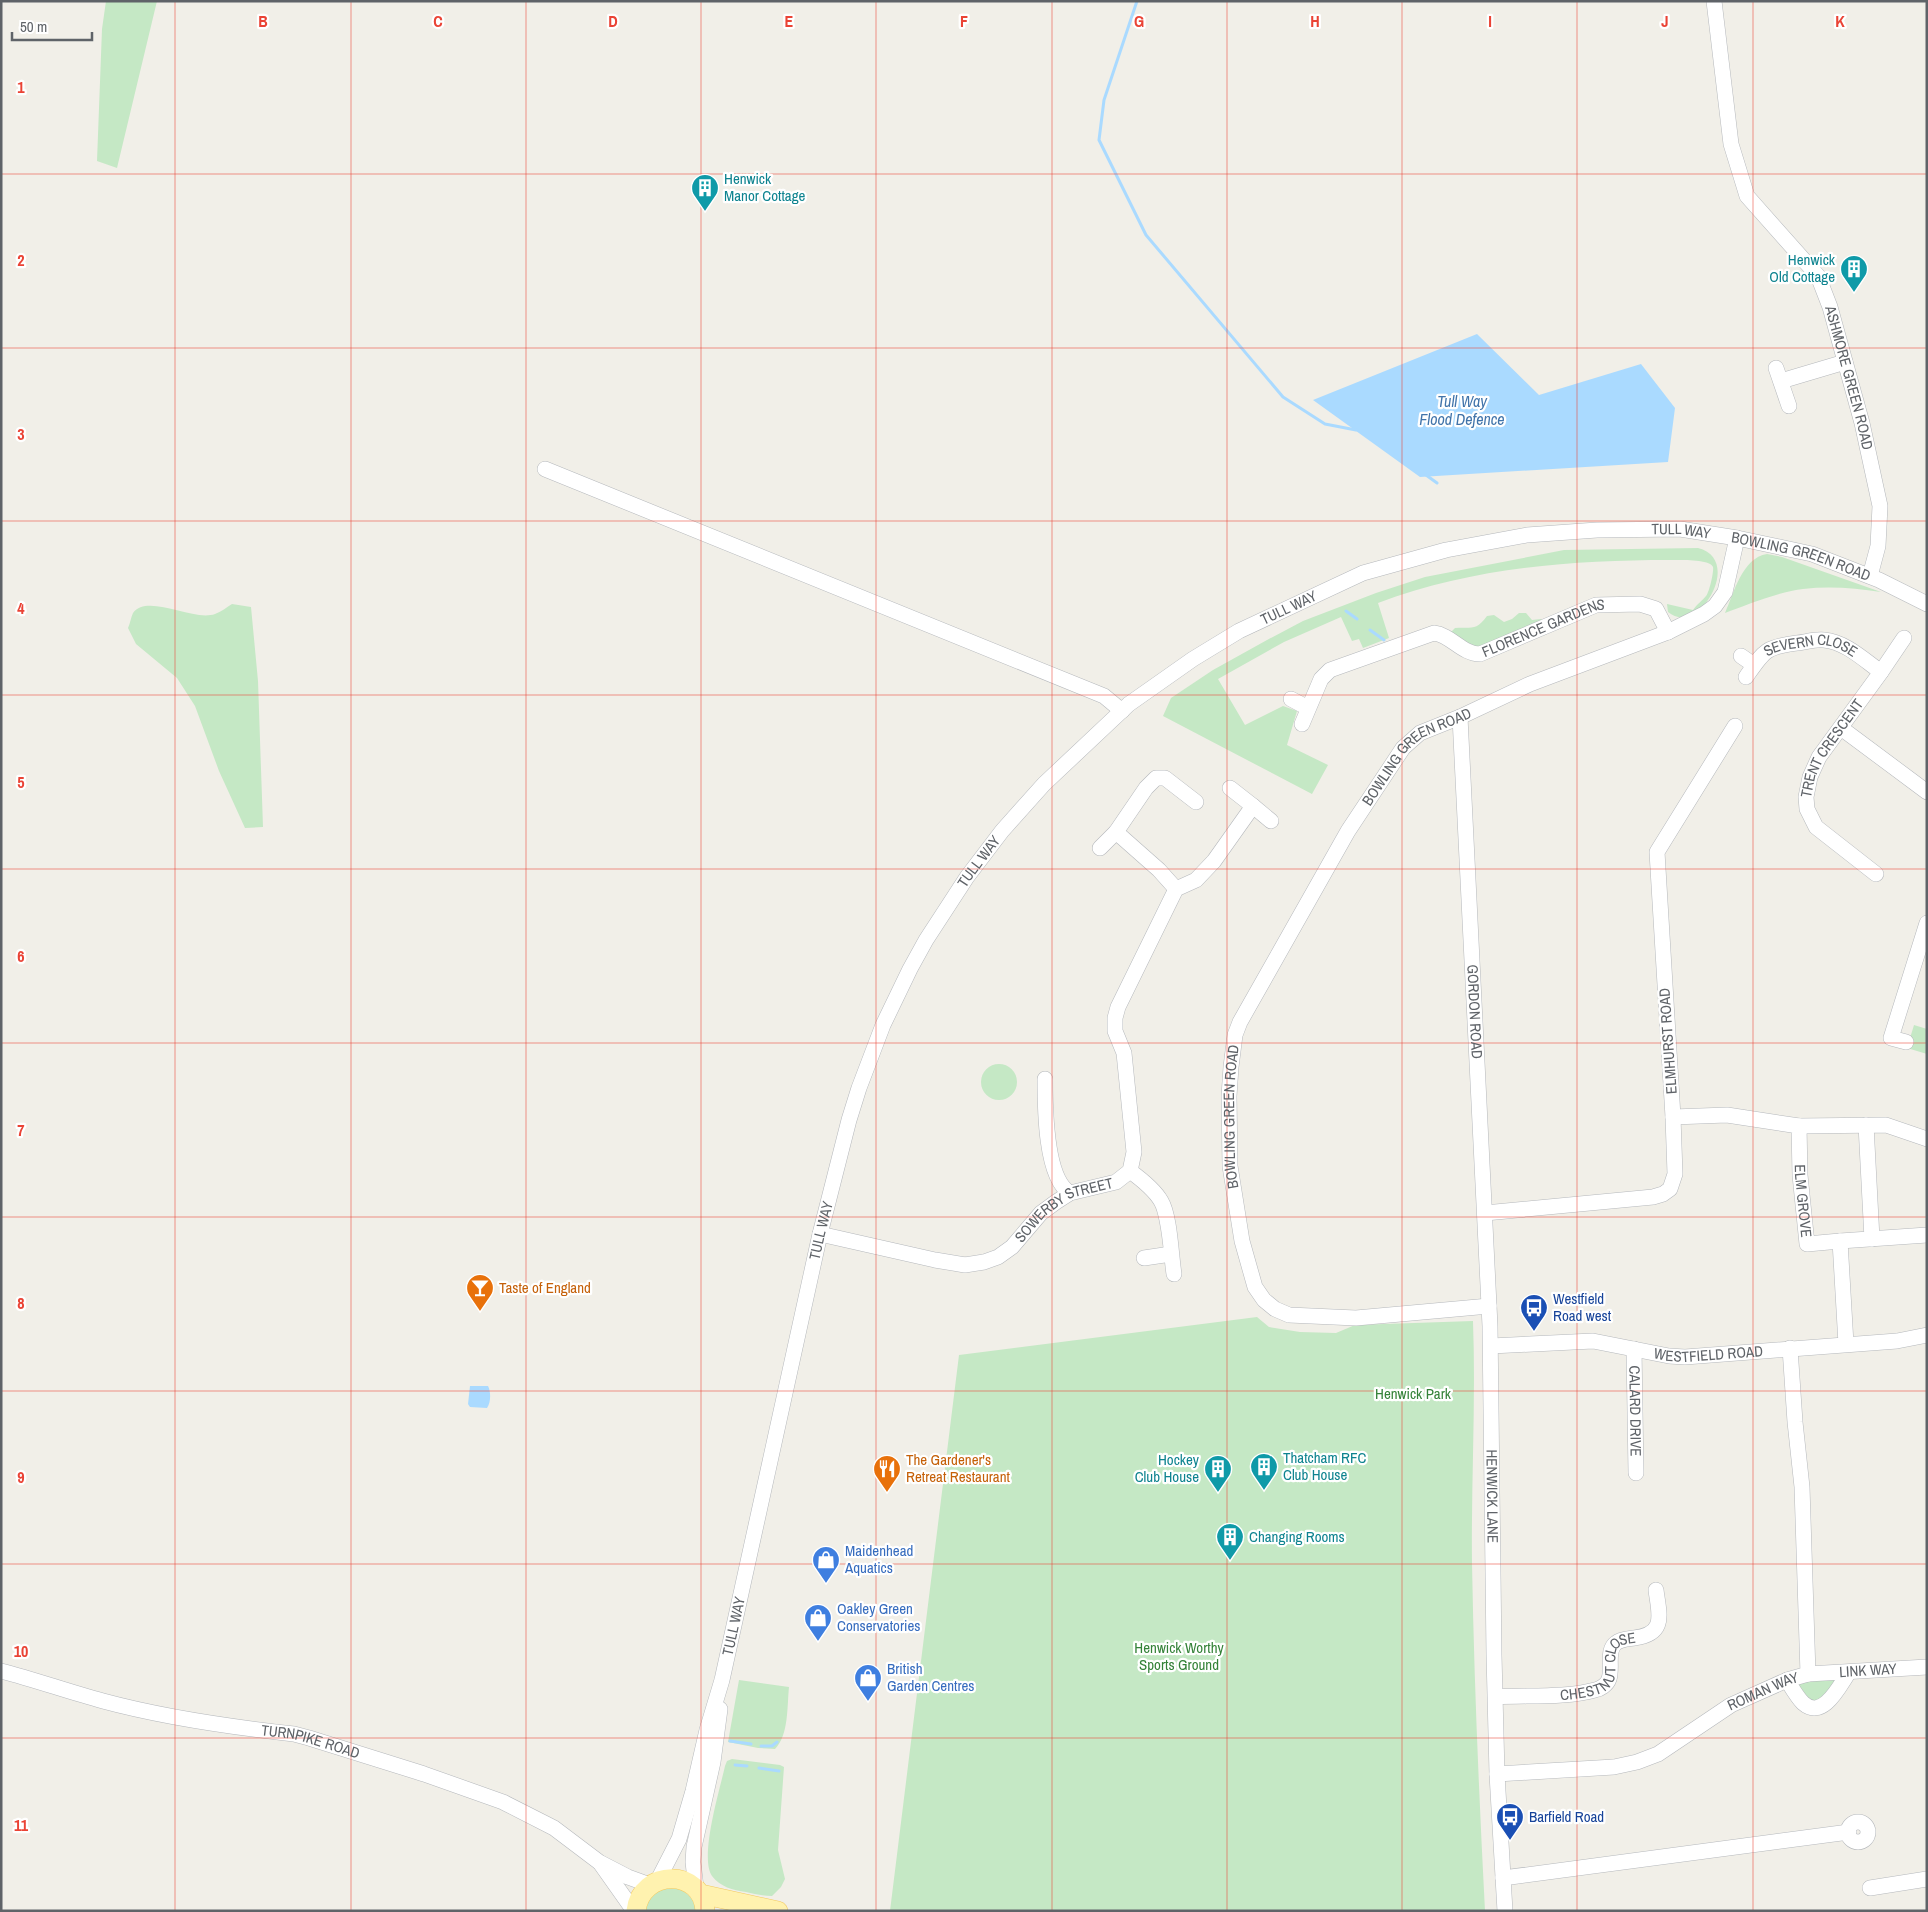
<svg xmlns="http://www.w3.org/2000/svg" width="1928" height="1912" font-family="'Archivo Narrow',sans-serif">
	<rect width="100%" height="100%" fill="#f1efe8"/>
	<path fill="#c5e8c5" d="M106,1H157L117,168L97,161L102,29Z
		M1698,548C1744,559 1699,638 1668,612L1667,604L1693,610C1697,604 1702,601 1706,596C1709,593 1714,572 1713,567C1711,559 1677,560 1669,560C1571,560 1470,568 1378,603L1389,638L1363,648L1359,639L1352,641L1341,617L1284,642L1218,679L1245,725L1283,706L1297,711L1287,745L1328,765L1312,794L1163,716L1171,698L1213,670L1267,640L1303,621L1376,593L1425,577L1564,550Z
		M1767,554L1782,557L1881,592C1855,588 1829,586 1803,589C1781,591 1746,605 1725,613C1734,593 1742,558 1767,554Z
		M232,604L251,607L258,681L263,827L245,828L219,771L195,706L177,678L136,644L128,628C130,624 131,617 133,613C148,593 193,622 215,614C221,612 227,607 232,604Z
		M1519,613H1526L1532,620L1541,619L1543,623L1477,649L1450,633L1455,628C1472,627 1476,631 1487,616L1494,615L1504,622L1512,619Z
		M1914,1025L1927,1029V1054L1907,1048Z
		M981 1082a18 18 0 1 1 36 0a18 18 0 1 1-36 0Z
		M1257,1317L1269,1327L1300,1332L1336,1333L1355,1325L1473,1321C1476,1402 1471,1483 1472,1563C1474,1679 1479,1795 1485,1911H890L959,1355Z
		M1849,1672L1816,1707L1787,1680Z
		M739,1680L789,1687C787,1706 789,1735 775,1749L758,1748L728,1742Z
		M732,1759L780,1765L784,1767L778,1850L785,1879L781,1887L772,1896C763,1896 754,1894 746,1892C733,1890 720,1887 712,1876C699,1857 720,1789 725,1766L727,1761Z
		M675,1886C687,1893 694,1897 697,1911H644C648,1892 657,1889 675,1886Z"/>
	<path fill="#aadaff" d="M1477,334L1539,395L1641,364L1675,408L1668,462L1420,477L1313,400Z
		M470,1386H488C491,1391 491,1403 487,1408L470,1407L468,1404Z"/>
	<g fill="none" stroke-linecap="round" stroke-linejoin="round">
		<path stroke="#aadaff" stroke-width="3" d="M1137,1L1104,100L1099,140L1146,235L1283,397L1325,424L1356,430
			M1426,475L1437,483
			M1346,611L1357,619
			M1370,630L1384,640
			M730,1741L751,1744
			M761,1746H772L777,1742
			M735,1765L747,1766
			M759,1768L779,1771"/>
		<defs>
			<g id="minor">
				<path id="s1" d="M1714,1L1731,144L1747,196L1818,276L1830,307L1862,423L1880,506L1878,546L1870,576"/>
				<path d="M1776,368L1789,406"/>
				<path d="M1781,381L1845,362"/>
				<path d="M545,469L1104,696L1122,711"/>
				<path d="M1741,656L1754,665"/>
				<path id="s2" d="M1746,677C1764,651 1765,647 1797,643C1806,642 1815,639 1824,640C1846,642 1864,660 1881,672"/>
				<path d="M1291,699L1308,708"/>
				<path id="s3" d="M1460,717L1490,1326L1494,1655L1497,1774L1505,1911"/>
				<path id="s4" d="M1302,724L1321,679L1330,670L1434,633C1451,635 1462,654 1480,654L1596,605L1640,604L1656,609L1668,632"/>
				<path d="M1841,728L1927,792"/>
				<path d="M1253,806L1271,821"/>
				<path d="M1116,832L1146,788L1156,778H1165L1196,802"/>
				<path d="M1100,848L1116,832L1159,870L1176,889"/>
				<path id="s5" d="M1876,874L1816,827L1807,809L1806,797L1810,777L1819,757L1881,672L1904,638"/>
				<path d="M1906,1042L1891,1038L1927,923"/>
				<path d="M1045,1079C1045,1106 1045,1178 1070,1193"/>
				<path id="s6" d="M1673,1117L1727,1115L1799,1126L1800,1175L1807,1244L1840,1241L1846,1344"/>
				<path d="M1866,1125L1872,1239"/>
				<path d="M1799,1126L1886,1125L1927,1139"/>
				<path d="M1130,1171C1141,1179 1154,1189 1161,1201C1170,1216 1171,1255 1174,1274"/>
				<path d="M1485,1213L1653,1197L1663,1194L1670,1189L1675,1174L1673,1117L1657,852L1735,726"/>
				<path id="s7" d="M820,1234L935,1260L965,1265L984,1262L998,1257L1012,1247L1041,1213L1056,1202L1070,1193L1116,1182L1130,1171L1134,1152L1124,1053L1115,1031V1018L1118,1007L1176,889L1196,880L1214,861L1253,806L1230,788"/>
				<path d="M1840,1241L1927,1235"/>
				<path d="M1144,1258L1171,1254"/>
				<path id="s8" d="M1489,1306L1356,1318L1289,1315L1275,1309L1264,1300L1255,1287L1242,1241L1230,1166L1229,1096L1231,1067L1235,1035L1240,1022L1348,831L1403,748L1420,733L1460,717L1530,684L1668,632L1704,614L1715,606L1725,592L1737,538"/>
				<path id="s9" d="M1491,1346L1593,1341L1669,1356L1685,1357L1897,1341L1927,1335"/>
				<path id="s10" d="M1634,1349L1636,1473"/>
				<path id="s11" d="M1,1671C36,1680 69,1692 103,1701C166,1718 230,1727 294,1734L309,1738L424,1774L503,1802L554,1828L599,1862L628,1877L650,1885"/>
				<path id="s12" d="M1808,1674L1927,1667"/>
				<path d="M1787,1680C1792,1688 1797,1697 1803,1703C1823,1721 1840,1685 1849,1672"/>
				<path id="s13" d="M1496,1697C1526,1695 1566,1698 1595,1690C1600,1689 1607,1685 1609,1679C1613,1668 1606,1650 1616,1643C1621,1639 1628,1639 1634,1638C1667,1634 1659,1614 1656,1590"/>
				<path id="s14" d="M1497,1774L1614,1767L1637,1762L1658,1754L1731,1705L1787,1680L1808,1674L1802,1487L1795,1422L1790,1348"/>
				<circle cx="1858" cy="1832" r="10"/>
				<path d="M600,1863L634,1911"/>
				<path d="M1503,1878L1849,1832"/>
				<path id="s15" d="M658,1880L679,1839L693,1791L707,1730L722,1680L820,1234L849,1120L859,1088L883,1025L910,969L926,940L967,877L1002,831L1044,784L1129,704L1193,659L1239,631L1363,573L1446,550L1527,535L1597,530L1680,529L1737,538L1812,554L1879,580L1927,604"/>
				<path d="M696,1888L693,1862L694,1847L713,1762L720,1709"/>
				<path d="M1870,1888L1927,1879"/>
			</g>
			<path id="major" d="M701,1894L778,1911
				M636,1911C641,1868 703,1868 705,1911"/>
		</defs>
		<use href="#minor" stroke="#b5b8bc" stroke-width="16"/>
		<use href="#major" stroke="#f2c960" stroke-width="20"/>
		<use href="#minor" stroke="#fff" stroke-width="15"/>
		<use href="#major" stroke="#fff2af" stroke-width="19"/>
	</g>
	<path fill="none" stroke="#ea4335" stroke-width="1" stroke-opacity="0.55" d="M175,1V1911M351,1V1911M526,1V1911M701,1V1911M876,1V1911M1052,1V1911M1227,1V1911M1402,1V1911M1577,1V1911M1753,1V1911M1,174H1927M1,348H1927M1,521H1927M1,695H1927M1,869H1927M1,1043H1927M1,1217H1927M1,1391H1927M1,1564H1927M1,1738H1927"/>
	<defs>
		<symbol id="building-pin" viewBox="-11 -11 22 30"><path d="M0 17L-7.5 6A9.5 9.5 0 1 1 7.5 6Z" fill="#0f9aa8" stroke="#fff"/><path d="M-4-6H4V6H1V3H-1V6H-4ZM-2.5-4.3h1.7v1.8h-1.7ZM.8-4.3h1.7v1.8H.8ZM-2.5-1h1.7V.8h-1.7ZM.8-1h1.7V.8H.8Z" fill="#fff"/></symbol>
		<symbol id="bar-pin" viewBox="-11 -11 22 30"><path d="M0 17L-7.5 6A9.5 9.5 0 1 1 7.5 6Z" fill="#e8710a" stroke="#fff"/><path d="M-6-5H6L.8 .8V4.5H3.5V6h-7V4.5H-.8V.8Z" fill="#fff"/></symbol>
		<symbol id="bus-pin" viewBox="-11 -11 22 30"><path d="M0 17L-7.5 6A9.5 9.5 0 1 1 7.5 6Z" fill="#1a4fb4" stroke="#fff"/><path d="M-5-6H5V4H4V6H2V4H-2V6H-4V4H-5ZM-3.5-4V0h7V-4ZM-3.5 1.2v1.5H-2V1.2ZM2 1.2v1.5H3.5V1.2Z" fill="#fff"/></symbol>
		<symbol id="restaurant-pin" viewBox="-11 -11 22 30"><path d="M0 17L-7.5 6A9.5 9.5 0 1 1 7.5 6Z" fill="#e8710a" stroke="#fff"/><path d="M-5-6h1v4h1v-4h1v4h1v-4h1v5L-1.5 .5V6h-2V.5L-5-1ZM5-6V6H3V1.5H1.5Q1.5-4 5-6Z" fill="#fff"/></symbol>
		<symbol id="shop-pin" viewBox="-11 -11 22 30"><path d="M0 17L-7.5 6A9.5 9.5 0 1 1 7.5 6Z" fill="#3f7fe0" stroke="#fff"/><path d="M-5-2.5h2.3a2.7 3.5 0 0 1 5.4 0H5L5.5 6h-11ZM-1.5-2.5h3a1.5 2.3 0 0 0-3 0Z" fill="#fff"/></symbol>
	</defs>
	<g fill-rule="evenodd">
		<use href="#building-pin" x="689" y="172" width="32" height="43"/>
		<use href="#building-pin" x="1838" y="253" width="32" height="43"/>
		<use href="#bar-pin" x="464" y="1272" width="32" height="43"/>
		<use href="#bus-pin" x="1518" y="1292" width="32" height="43"/>
		<use href="#building-pin" x="1248" y="1451" width="32" height="43"/>
		<use href="#restaurant-pin" x="871" y="1453" width="32" height="43"/>
		<use href="#building-pin" x="1202" y="1453" width="32" height="43"/>
		<use href="#building-pin" x="1214" y="1521" width="32" height="43"/>
		<use href="#shop-pin" x="810" y="1544" width="32" height="43"/>
		<use href="#shop-pin" x="802" y="1602" width="32" height="43"/>
		<use href="#shop-pin" x="852" y="1662" width="32" height="43"/>
		<use href="#bus-pin" x="1494" y="1801" width="32" height="43"/>
	</g>
	<g text-anchor="middle" stroke-width="4.5" stroke-linejoin="round" paint-order="stroke">
		<g font-size="15" fill="#0d838f" stroke="#fff" text-anchor="start">
			<text x="724" y="184">Henwick<tspan x="724" dy="17">Manor Cottage</tspan></text>
			<text x="1835" y="265" text-anchor="end">Henwick<tspan x="1835" dy="17">Old Cottage</tspan></text>
			<text x="1283" y="1463">Thatcham RFC<tspan x="1283" dy="17">Club House</tspan></text>
			<text x="1199" y="1465" text-anchor="end">Hockey<tspan x="1199" dy="17">Club House</tspan></text>
			<text x="1249" y="1542">Changing Rooms</text>
		</g>
		<g font-size="15" fill="#5f6368" stroke="#fff">
			<text dy="5" stroke="none"><textPath href="#s1" startOffset="412">ASHMORE GREEN ROAD</textPath></text>
			<text dy="5" stroke="none"><textPath href="#s15" startOffset="1886">TULL WAY</textPath></text>
			<text dy="5" stroke="none"><textPath href="#s15" startOffset="2009">BOWLING GREEN ROAD</textPath></text>
			<text dy="5" stroke="none"><textPath href="#s15" startOffset="1481">TULL WAY</textPath></text>
			<text dy="5" stroke="none"><textPath href="#s4" startOffset="292">FLORENCE GARDENS</textPath></text>
			<text dy="5" stroke="none"><textPath href="#s2" startOffset="79">SEVERN CLOSE</textPath></text>
			<text dy="5" stroke="none"><textPath href="#s5" startOffset="164">TRENT CRESCENT</textPath></text>
			<text dy="5" stroke="none"><textPath href="#s8" startOffset="839">BOWLING GREEN ROAD</textPath></text>
			<text dy="5" stroke="none"><textPath href="#s15" startOffset="1076">TULL WAY</textPath></text>
			<text dy="5" stroke="none"><textPath href="#s3" startOffset="295">GORDON ROAD</textPath></text>
			<text transform="translate(1668 1041) rotate(-94)" y="5">ELMHURST ROAD</text>
			<text dy="5" stroke="none"><textPath href="#s8" startOffset="419">BOWLING GREEN ROAD</textPath></text>
			<text dy="5" stroke="none"><textPath href="#s6" startOffset="202">ELM GROVE</textPath></text>
			<text dy="5" stroke="none"><textPath href="#s7" startOffset="266">SOWERBY STREET</textPath></text>
			<text dy="5" stroke="none"><textPath href="#s15" startOffset="671">TULL WAY</textPath></text>
			<text dy="5" stroke="none"><textPath href="#s9" startOffset="219">WESTFIELD ROAD</textPath></text>
			<text dy="5" stroke="none"><textPath href="#s10" startOffset="62">CALARD DRIVE</textPath></text>
			<text dy="5" stroke="none"><textPath href="#s3" startOffset="780">HENWICK LANE</textPath></text>
			<text dy="5" stroke="none"><textPath href="#s15" startOffset="266">TULL WAY</textPath></text>
			<text dy="5" stroke="none"><textPath href="#s13" startOffset="120">CHESTNUT CLOSE</textPath></text>
			<text dy="5" stroke="none"><textPath href="#s12" startOffset="60">LINK WAY</textPath></text>
			<text dy="5" stroke="none"><textPath href="#s14" startOffset="286">ROMAN WAY</textPath></text>
			<text dy="5" stroke="none"><textPath href="#s11" startOffset="318">TURNPIKE ROAD</textPath></text>
		</g>
		<g font-size="15" fill="#c56008" stroke="#fff" text-anchor="start">
			<text x="499" y="1293">Taste of England</text>
			<text x="906" y="1465">The Gardener's<tspan x="906" dy="17">Retreat Restaurant</tspan></text>
		</g>
		<g font-size="15" fill="#164399" stroke="#fff" text-anchor="start">
			<text x="1553" y="1304">Westfield<tspan x="1553" dy="17">Road west</tspan></text>
			<text x="1529" y="1822">Barfield Road</text>
		</g>
		<g font-size="15" fill="#348238" stroke="#fff">
			<text x="1413" y="1399">Henwick Park</text>
			<text x="1179" y="1653">Henwick Worthy<tspan x="1179" dy="17">Sports Ground</tspan></text>
		</g>
		<g font-size="15" fill="#366cbe" stroke="#fff" text-anchor="start">
			<text x="845" y="1556">Maidenhead<tspan x="845" dy="17">Aquatics</tspan></text>
			<text x="837" y="1614">Oakley Green<tspan x="837" dy="17">Conservatories</tspan></text>
			<text x="887" y="1674">British<tspan x="887" dy="17">Garden Centres</tspan></text>
		</g>
		<g font-size="16" font-style="italic" fill="#4174aa" stroke="#fff">
			<text x="1462" y="407">Tull Way<tspan x="1462" dy="18">Flood Defence</tspan></text>
		</g>
	</g>
	<g font-size="16" text-anchor="middle" font-weight="bold" fill="#ea4335" stroke="#fff" stroke-width="4.5" stroke-linejoin="round" paint-order="stroke">
		<text x="263" y="27">B</text>
		<text x="438" y="27">C</text>
		<text x="613" y="27">D</text>
		<text x="789" y="27">E</text>
		<text x="964" y="27">F</text>
		<text x="1139" y="27">G</text>
		<text x="1315" y="27">H</text>
		<text x="1490" y="27">I</text>
		<text x="1665" y="27">J</text>
		<text x="1840" y="27">K</text>
		<text x="21" y="93">1</text>
		<text x="21" y="266">2</text>
		<text x="21" y="440">3</text>
		<text x="21" y="614">4</text>
		<text x="21" y="788">5</text>
		<text x="21" y="962">6</text>
		<text x="21" y="1136">7</text>
		<text x="21" y="1309">8</text>
		<text x="21" y="1483">9</text>
		<text x="21" y="1657">10</text>
		<text x="21" y="1831">11</text>
	</g>
	<rect width="1928" height="1912" fill="none" stroke="#5f6368" stroke-width="5"/>
	<path d="M12 32v8h80v-8" fill="none" stroke="#5f6368" stroke-width="2.5"/>
	<text x="20" y="32" font-size="15" fill="#5f6368" stroke="#ffffff" stroke-width="4" paint-order="stroke">50 m</text>
</svg>
